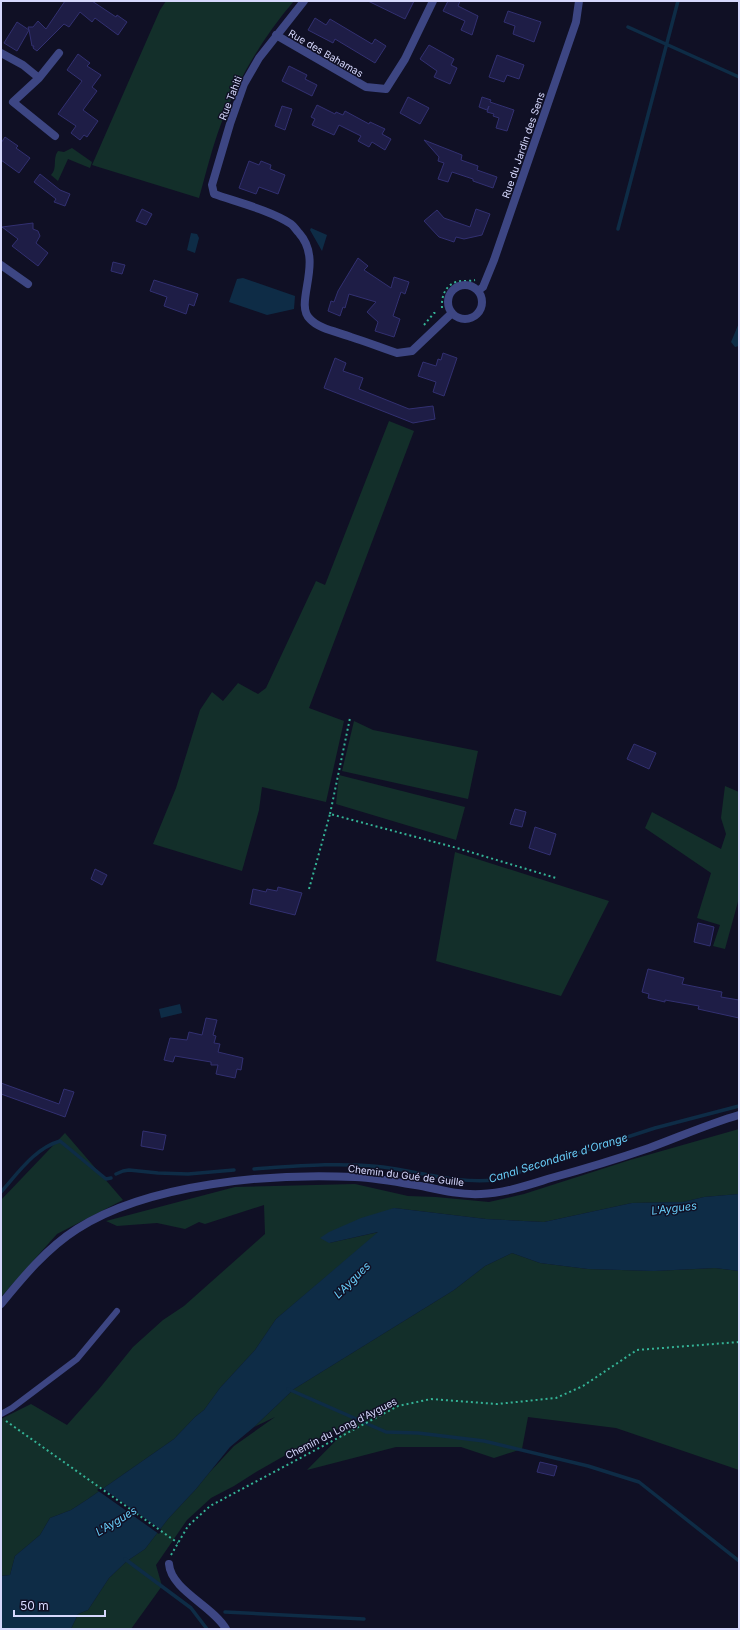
<svg xmlns="http://www.w3.org/2000/svg" width="740" height="1630" font-family="Inter,sans-serif">
	<rect width="100%" height="100%" fill="#101025"/>
	<path fill="#132f2a" d="M166,1H294C263,37 238,79 221,124C212,148 206,173 199,198L92,165L160,10Z
		M72,148L92,162L90,168L68,159L58,181L51,175C58,168 52,159 58,151L64,152Z
		M389,421L414,431L309,708L344,721L326,802L262,787L259,810L242,871L153,844L176,788L200,710L212,692L223,701L238,683L258,694L266,688L316,581L325,585Z
		M354,721L373,730L478,751L468,799L342,771Z
		M339,775L465,807L456,840L336,804Z
		M725,786L739,792V898L725,949L713,946L720,925L697,918L711,873L645,828L652,812L721,849L726,834L721,818Z
		M455,852L609,901L561,996L436,961Z
		M739,1129V1194L704,1197L683,1202L632,1203L544,1222L486,1219L394,1208L329,1243L379,1232L276,1319L255,1350L220,1388L204,1410L195,1417L174,1439L88,1499L71,1510L50,1518L40,1535L15,1556L10,1575L1,1576V1419L31,1404L67,1425L99,1389L133,1347L163,1320L184,1306L265,1234L264,1205L205,1224L199,1222L185,1229L157,1223L117,1226L106,1221L235,1187L355,1184L408,1196L436,1197L489,1202L524,1194L630,1160Z
		M65,1133L123,1200L57,1234L1,1297V1200Z
		M512,1253L540,1263L588,1269L654,1271L715,1268L739,1271V1470L616,1428L528,1417L522,1449L494,1458L461,1447H396L307,1470L356,1420L284,1456L256,1472L234,1486L211,1498L187,1520L156,1565L162,1586L131,1629H71L78,1614L88,1610L109,1578L127,1561L145,1549L168,1519L196,1489L209,1473L234,1446L275,1417L254,1427L294,1389L454,1290L485,1266Z"/>
	<path fill="#0e2c46" d="M311,228L327,235L322,251L310,230Z
		M191,233L197,234L199,238L195,253L187,250Z
		M243,278L295,296L294,309L267,315L229,302L237,279Z
		M739,323V346L735,347L731,342Z
		M180,1004L182,1013L161,1018L159,1009Z
		M739,1194V1271L715,1268L654,1271L588,1269L540,1263L512,1253L485,1266L454,1290L294,1389L254,1427L230,1447L196,1489L168,1519L145,1549L127,1561L109,1578L88,1610L78,1614L71,1629H1V1576L10,1575L15,1556L40,1535L50,1518L71,1510L88,1499L174,1439L195,1417L204,1410L220,1388L255,1350L276,1319L378,1232L329,1243L320,1238L329,1232L361,1218L394,1208L486,1219L544,1222L632,1203L683,1202L704,1197Z"/>
	<path fill="#101025" d="M101,1487L160,1529L162,1530L159,1534L97,1490Z"/>
	<g fill="none" stroke-linecap="round" stroke-linejoin="round">
		<path stroke="#0e2c46" stroke-width="3.5" d="M628,27L739,77
			M618,229L678,1
			M254,1169C297,1166 340,1162 383,1167C421,1172 457,1184 495,1180L655,1128L739,1106
			M116,1174L123,1171L129,1170L158,1173L188,1174L234,1170
			M1,1192C18,1173 35,1148 60,1141L106,1179L111,1178
			M288,1389L386,1432L418,1433L484,1441L588,1466L639,1482L739,1561
			M125,1559L191,1608L207,1629
			M225,1612L364,1619"/>
	</g>
	<path fill="#1e1d46" stroke="#323071" d="M65,1H92L116,17L117,15L127,22L118,35L95,18L92,22L80,12L69,27L64,24L37,51L33,48L34,46H32L29,30L17,51L4,43L17,22L29,30L28,27H33L38,21L46,29Z
		M368,1H414L405,19Z
		M448,1H460L458,6L478,16L472,35L461,30L465,21L443,11Z
		M508,11L541,22L534,42L513,34L515,26L504,22Z
		M315,18L326,25L330,19L372,44L375,39L386,46L375,63L335,39L333,43L308,30Z
		M429,45L454,59L451,65L457,68L450,84L434,77L437,71L420,59Z
		M78,54L90,63L87,66L101,75L92,87L97,91L83,110L98,121L87,137L84,135L80,140L71,133L76,126L58,114L82,81L67,70Z
		M497,55L524,65L519,79L507,75L504,82L489,77Z
		M289,66L307,75L305,79L317,85L312,96L282,81Z
		M408,97L429,108L420,124L400,113Z
		M482,97L491,100L490,102L514,110L507,131L496,128L499,118L493,116L494,114L487,112L489,106L487,110L479,107Z
		M317,105L335,114L336,112L343,115L345,111L369,124L370,122L385,129L382,134L391,139L385,150L372,142L369,147L358,141L361,136L339,125L334,135L312,125L315,119L311,117Z
		M282,106L292,109L285,130L275,126Z
		M5,137L18,146L16,148L30,158L19,173L1,160V143Z
		M424,140L462,155L461,160L478,166L477,170L497,177L493,188L473,181V179L452,172L448,182L438,179L444,163L438,161L439,157Z
		M249,161L259,165L261,161L271,165L270,169L285,175L278,194L259,187L256,194L239,188Z
		M40,174L60,190L70,194L65,206L54,202L56,199L34,182Z
		M142,209L152,214L146,225L136,221Z
		M476,209L490,214L482,235L464,239L456,237L454,242L439,237L424,221L437,210L444,218L470,227Z
		M33,223V229L38,231L40,236L36,243L48,253L38,266L12,246L18,239L2,227Z
		M358,258L368,266L364,270L391,288L394,277L409,282L405,294L401,292L393,316L400,319L394,337L375,331L378,322L367,312L376,302L349,294L345,308L343,307L340,316L328,311L331,301L334,302L338,291Z
		M113,262L125,265L122,274L111,271Z
		M154,280L198,294L194,306L189,304L186,314L164,306L167,297L150,291Z
		M443,353L457,358L444,396L433,392L436,382L418,376L423,362L436,366L438,359L441,360Z
		M335,358L346,363L343,371L363,378L359,389L409,409L433,406L435,419L413,423L324,388Z
		M634,744L656,753L649,769L627,759Z
		M515,809L526,812L522,827L510,824Z
		M535,827L556,834L550,855L529,848Z
		M95,869L107,875L102,885L91,879Z
		M278,887L302,893L295,915L250,904L253,889L266,892L267,889L277,891Z
		M698,923L714,927L710,946L694,942Z
		M648,969L684,978L682,984L722,992L721,997L739,1000V1018L698,1009L699,1006L665,1000V1002L648,998L649,994L642,992Z
		M206,1018L217,1020L213,1035L216,1036L214,1043L220,1044L218,1052L243,1058L241,1070L237,1069L235,1078L216,1074L218,1065H211V1062L175,1056L173,1062L164,1060L170,1038L187,1040L189,1032L202,1035Z
		M1,1083L59,1104L64,1089L74,1092L65,1117L1,1094Z
		M143,1131L166,1135L163,1150L141,1146Z
		M540,1462L557,1466L554,1476L537,1472Z"/>
	<g fill="none" stroke-linecap="round" stroke-linejoin="round">
		<path stroke="#34b396" stroke-width="2" stroke-dasharray="2 3" stroke-linecap="butt" d="M442,308C441,294 447,282 462,281C466,281 471,281 475,280
			M424,325L434,313H438
			M330,814L350,718
			M309,889L330,814L457,848L556,878
			M6,1421L178,1543
			M171,1555L188,1526L210,1506L398,1406L431,1399L497,1404L556,1398L583,1386L637,1350L739,1342"/>
		<path stroke="#3d4683" stroke-width="6" d="M1,1414L12,1408L77,1359L117,1311"/>
		<path stroke="#3d4683" stroke-width="8" d="M304,1L259,58L244,84L230,124L212,185L214,194C237,202 272,211 291,224C294,226 296,230 299,233C325,262 293,303 310,319C319,329 338,332 351,337C367,342 382,348 397,353L412,351L452,313
			M276,35L366,87L386,89L405,59L433,1
			M1,53L23,65L39,78
			M55,136L13,102L39,78L59,53
			M1,265L28,284
			M448 302a17 17 0 1 1 34 0a17 17 0 1 1-34 0Z
			M478,291L483,287L494,260L576,22L579,1
			M1,1304C23,1277 47,1248 77,1229C149,1183 271,1173 355,1177C378,1178 403,1183 426,1187C444,1191 462,1195 481,1194C505,1193 528,1185 551,1178C584,1169 617,1159 649,1148C679,1137 708,1124 739,1115
			M169,1564C171,1590 213,1606 226,1629"/>
	</g>
	<g text-anchor="middle" stroke-width="3" stroke-linejoin="round" paint-order="stroke">
		<g font-size="10" fill="#d6d8fd" stroke="#101025">
			<text transform="translate(326 53) rotate(30)" y="4">Rue des Bahamas</text>
			<text transform="translate(230 98) rotate(-69)" y="4">Rue Tahiti</text>
			<text transform="translate(523 145) rotate(-71)" y="4">Rue du Jardin des Sens</text>
			<text transform="translate(406 1175) rotate(7)" y="4">Chemin du Gué de Guille</text>
			<text transform="translate(341 1428) rotate(-27)" y="4">Chemin du Long d'Aygues</text>
		</g>
		<g font-size="11" font-style="italic" fill="#68cef9" stroke="#101025">
			<text transform="translate(558 1158) rotate(-17)" y="4">Canal Secondaire d'Orange</text>
			<text transform="translate(674 1208) rotate(-7)" y="4">L'Aygues</text>
			<text transform="translate(352 1280) rotate(-45)" y="4">L'Aygues</text>
			<text transform="translate(116 1521) rotate(-31)" y="4">L'Aygues</text>
		</g>
	</g>
	<rect width="740" height="1630" fill="none" stroke="#d6d8fd" stroke-width="4"/>
	<path d="M14 1610v6h91v-6" fill="none" stroke="#d6d8fd" stroke-width="2"/>
	<text x="20" y="1610" font-size="12" fill="#d6d8fd" stroke="#101025" stroke-width="3" paint-order="stroke">50 m</text>
</svg>
